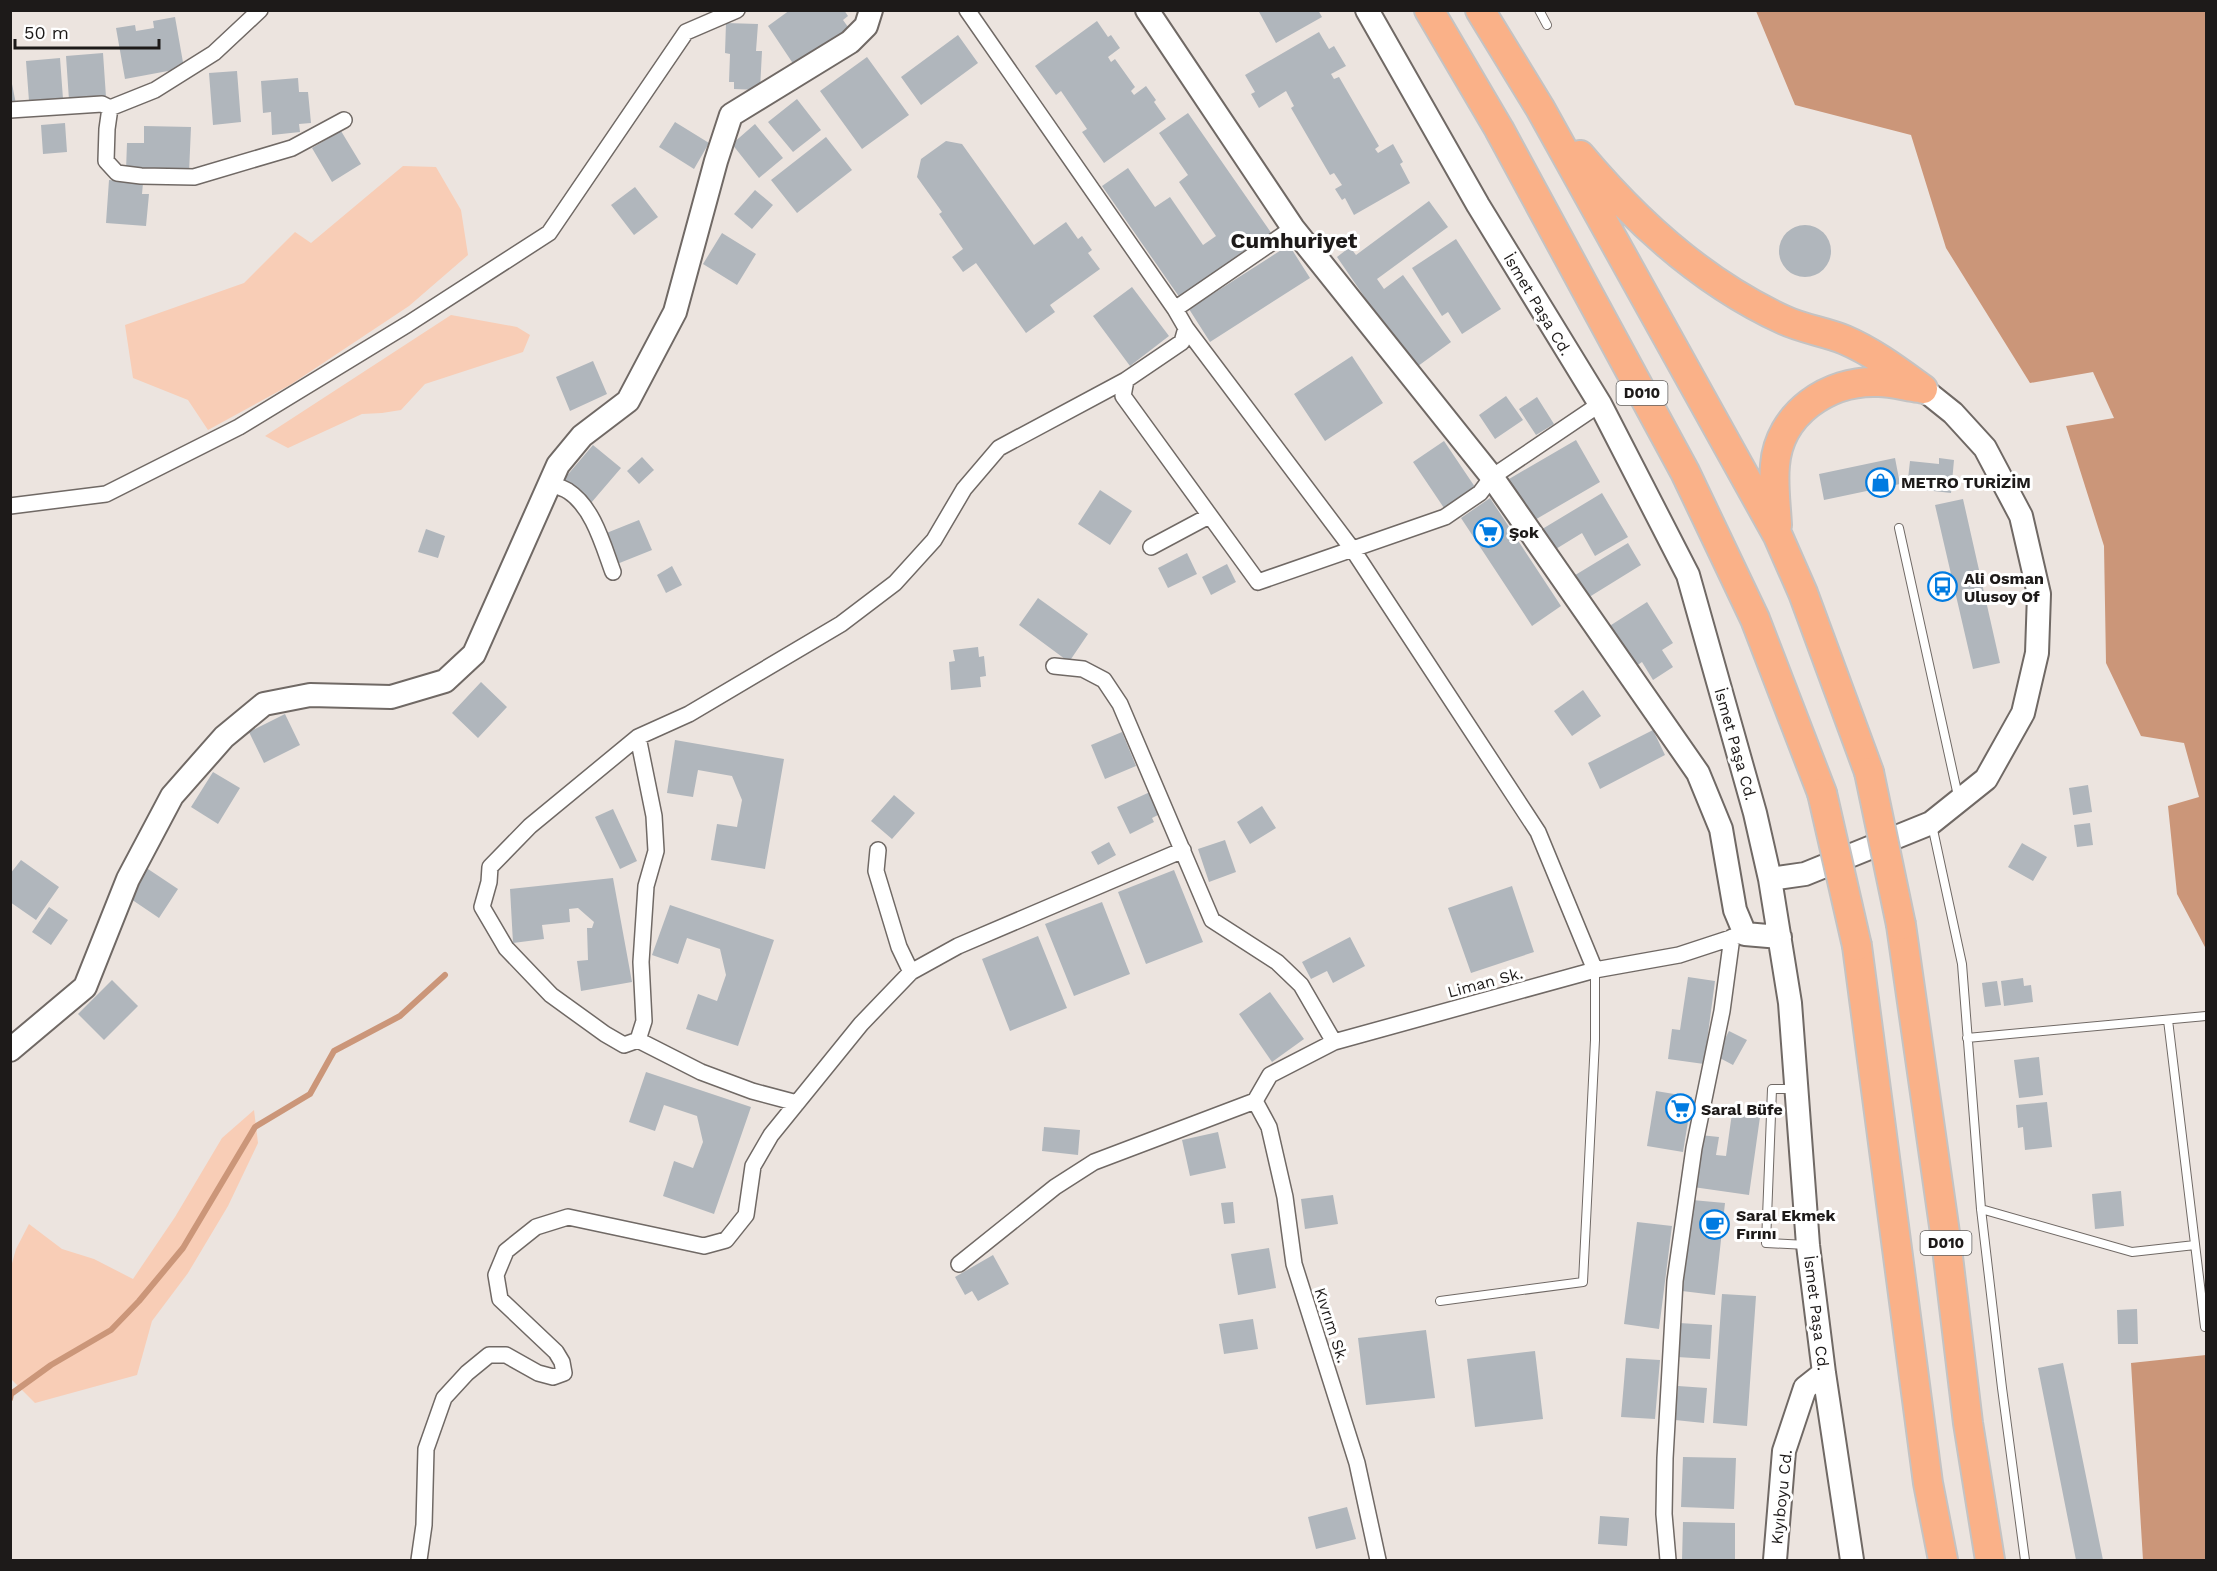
<svg xmlns="http://www.w3.org/2000/svg" width="2217" height="1571" font-family="'Work Sans',sans-serif">
	<rect width="100%" height="100%" fill="#ece4df"/>
	<path fill="#f8cdb6" d="M403,166L436,167L461,210L468,255L409,306L290,385L208,430L188,400L133,378L125,325L244,283L295,232L311,243Z
		M451,315L517,327L530,335L523,352L425,384L401,410L382,413L362,414L288,448L265,436Z
		M254,1110L258,1143L228,1206L188,1273L152,1321L137,1375L35,1403L10,1378L11,1267L16,1249L29,1224L62,1249L94,1259L133,1279L175,1217L222,1138Z"/>
	<path fill="#cb9679" d="M1756,11H2206V949L2177,894L2168,806L2199,797L2184,743L2141,736L2106,663L2104,546L2066,426L2114,418L2093,372L2030,383L1946,248L1911,135L1795,105Z
		M2206,1355V1560H2143L2131,1363Z"/>
	<g fill="none" stroke-linecap="round" stroke-linejoin="round">
		<path stroke="#cb9679" stroke-width="6" d="M10,1399L11,1394L51,1365L111,1330L139,1301L183,1248L255,1127L310,1094L334,1051L400,1016L445,975"/>
	</g>
	<path fill="#b0b6bc" d="M790,10H844L848,16L843,20L848,27L842,32L844,35L796,68L768,26Z
		M1258,10H1318L1322,17L1276,43Z
		M175,17L184,68L125,79L116,28L135,25L136,31L154,28L153,21Z
		M1097,21L1108,37L1111,35L1120,48L1108,57L1111,62L1115,59L1135,87L1131,91L1134,95L1146,86L1156,100L1154,102L1166,119L1104,163L1082,132L1087,129L1061,91L1056,95L1035,66Z
		M726,23L758,24L756,51H762L760,90L734,89V82H729L730,54L725,53Z
		M1319,32L1329,49L1334,46L1346,66L1331,74L1334,79L1339,77L1379,146L1375,149L1378,153L1393,144L1403,162L1400,164L1410,183L1354,215L1345,198L1342,200L1335,189L1342,185L1334,173L1330,175L1291,108L1294,106L1286,91L1259,108L1251,94L1255,92L1245,75Z
		M958,35L978,63L921,105L901,77Z
		M103,53L106,97L69,100L66,56Z
		M867,57L909,115L862,149L820,91Z
		M60,58L63,99L29,101L26,61Z
		M237,71L241,122L213,125L209,73Z
		M10,74L16,104L10,105Z
		M298,78L299,92H308L311,123L299,124L300,132L272,135L271,112L263,113L261,81Z
		M797,99L821,130L793,152L768,122Z
		M1188,113L1272,234L1180,298L1102,186L1128,168L1155,207L1170,197L1203,245L1216,236L1179,182L1188,175L1159,133Z
		M675,122L709,143L694,169L659,147Z
		M65,123L67,152L43,154L41,125Z
		M755,124L783,158L759,178L732,144Z
		M144,126L191,127L189,173L126,170L127,143H144Z
		M341,131L361,164L332,182L312,148Z
		M826,137L852,170L797,213L771,180Z
		M946,141L962,144L1034,245L1066,222L1078,239L1082,236L1092,250L1088,253L1100,269L1050,305L1055,312L1026,333L976,263L963,272L952,257L963,249L939,214L942,212L917,177L921,159Z
		M109,180L143,183L142,194H149L146,226L106,223Z
		M635,187L658,217L634,235L611,205Z
		M755,190L773,205L752,229L734,214Z
		M1429,201L1448,227L1377,279L1384,289L1403,275L1451,342L1414,369L1337,257L1350,247L1356,255Z
		M1779 251a26 26 0 1 1 52 0a26 26 0 1 1-52 0Z
		M722,233L756,254L737,285L703,264Z
		M1456,239L1501,309L1462,334L1448,312L1442,316L1412,268Z
		M1289,245L1310,278L1210,342L1189,309Z
		M1132,287L1169,336L1130,366L1093,316Z
		M1352,356L1383,403L1325,441L1294,394Z
		M593,361L607,394L570,411L556,377Z
		M1506,396L1523,420L1495,439L1479,415Z
		M1537,397L1554,424L1536,435L1519,409Z
		M1576,440L1600,482L1533,521L1509,479Z
		M1444,441L1475,487L1444,508L1413,462Z
		M593,445L621,468L591,503L564,479Z
		M642,457L654,470L639,484L627,471Z
		M1895,458L1900,484L1824,500L1819,474Z
		M1939,458L1954,460L1951,493L1907,488L1910,461L1939,464Z
		M1100,490L1132,511L1110,545L1078,524Z
		M1602,493L1628,537L1595,556L1582,533L1551,552L1539,531Z
		M1490,498L1561,606L1532,626L1461,518Z
		M1963,499L2000,663L1973,669L1935,505Z
		M639,520L652,550L617,564L604,534Z
		M426,529L445,536L438,558L418,552Z
		M1628,543L1641,565L1586,599L1572,577Z
		M1187,553L1197,574L1168,588L1158,568Z
		M1227,564L1236,582L1211,595L1202,577Z
		M672,566L682,585L666,593L657,575Z
		M1038,598L1088,634L1069,662L1019,625Z
		M1647,602L1673,643L1662,650L1673,667L1653,680L1642,662L1633,668L1608,627Z
		M978,647L979,657L984,656L986,676L980,677L981,687L951,690L949,662L955,661L953,650Z
		M481,682L507,707L478,738L452,713Z
		M1583,690L1601,716L1572,736L1554,711Z
		M285,714L300,745L264,763L249,732Z
		M1653,730L1665,755L1600,789L1588,763Z
		M1122,732L1136,766L1105,779L1091,745Z
		M675,740L784,759L765,869L711,860L717,824L737,827L742,800L732,776L698,770L693,797L667,793Z
		M213,772L240,788L218,824L191,807Z
		M2088,785L2092,812L2073,815L2069,788Z
		M1150,792L1160,814L1152,818L1154,822L1130,834L1117,807Z
		M894,795L915,813L892,839L871,821Z
		M1262,806L1276,828L1250,844L1237,822Z
		M613,809L637,861L620,869L595,817Z
		M2090,823L2093,845L2077,847L2074,825Z
		M1225,840L1236,872L1209,882L1198,849Z
		M1109,842L1116,855L1098,865L1091,852Z
		M2022,843L2047,857L2033,881L2008,867Z
		M21,860L59,887L36,920L10,902V874Z
		M145,867L178,889L159,918L125,895Z
		M1174,870L1203,942L1146,964L1118,892Z
		M613,878L632,982L581,991L577,961L588,960L587,928H592L594,922L578,908L569,909L570,922L542,925L544,939L513,943L510,889Z
		M1512,886L1534,952L1471,973L1448,908Z
		M1102,902L1130,974L1074,996L1045,924Z
		M670,905L774,940L738,1046L686,1029L698,994L717,1001L726,975L720,949L687,938L678,964L652,955Z
		M49,907L68,920L51,945L32,932Z
		M1038,936L1067,1008L1010,1031L982,959Z
		M1350,937L1365,966L1333,983L1327,971L1311,979L1302,962Z
		M1688,977L1715,981L1704,1064L1668,1059L1672,1029L1680,1030Z
		M2023,978L2024,986L2031,985L2033,1002L2004,1006L2001,981Z
		M112,980L138,1006L104,1040L78,1014Z
		M1997,981L2001,1005L1985,1007L1982,983Z
		M1270,992L1304,1039L1272,1062L1239,1014Z
		M1729,1031L1747,1040L1733,1065L1716,1056Z
		M2039,1057L2043,1095L2019,1098L2014,1060Z
		M646,1072L751,1107L714,1214L663,1196L674,1161L693,1168L703,1142L697,1116L664,1105L655,1131L629,1122Z
		M1656,1091L1692,1097L1683,1152L1647,1146Z
		M2047,1102L2052,1147L2025,1150L2023,1127L2018,1128L2016,1105Z
		M1732,1113L1760,1117L1749,1195L1693,1187L1700,1135L1719,1137L1716,1155L1726,1156Z
		M1044,1127L1080,1130L1078,1155L1042,1151Z
		M1218,1132L1226,1168L1190,1176L1182,1140Z
		M2121,1191L2124,1226L2095,1229L2092,1194Z
		M1333,1195L1338,1224L1305,1229L1301,1199Z
		M1692,1200L1725,1203L1715,1295L1682,1291Z
		M1233,1202L1235,1223L1224,1224L1221,1203Z
		M1637,1222L1672,1226L1659,1329L1624,1324Z
		M1269,1248L1276,1288L1238,1295L1231,1254Z
		M993,1255L1009,1284L978,1301L972,1291L965,1295L955,1277Z
		M1722,1294L1756,1296L1747,1426L1713,1423Z
		M2137,1309L2138,1344H2118L2117,1310Z
		M1253,1319L1258,1349L1224,1354L1219,1324Z
		M1679,1323L1712,1325L1710,1359L1677,1357Z
		M1426,1330L1435,1398L1366,1405L1358,1338Z
		M1535,1351L1543,1419L1475,1427L1467,1359Z
		M1626,1358L1660,1360L1655,1419L1621,1417Z
		M2063,1363L2103,1560H2076L2038,1368Z
		M1678,1386L1707,1388L1704,1423L1675,1420Z
		M1683,1457L1736,1458L1734,1509L1681,1507Z
		M1347,1507L1356,1539L1316,1549L1308,1517Z
		M1600,1516L1629,1518L1627,1546L1598,1544Z
		M1683,1522L1735,1523V1560H1682Z"/>
	<g fill="none" stroke-linecap="round" stroke-linejoin="round">
		<defs>
			<path id="lane" d="M1539,10L1547,25
				M1899,528L1958,796
				M1932,825L1962,964L1981,1209L2002,1388L2025,1560
				M2168,1020L2205,1327
				M1967,1038L2206,1016
				M1793,1089H1772L1766,1243L1807,1245
				M1981,1209L2132,1252L2195,1245
				M1440,1301L1583,1282L1595,1040V970"/>
			<path id="street" d="M967,10L1175,309L1186,328L1353,550L1538,832L1595,970
				M110,108L155,90L214,53L260,10
				M10,110L102,104L110,108L107,129L106,161L117,173L141,176L194,177L292,148L344,120
				M1175,309L1293,228
				M1186,328L1182,342L1126,380L1123,396L1258,582L1445,517L1480,493L1492,477L1600,404
				M550,484C556,486 563,488 568,491C593,507 603,545 613,572
				M10,506L106,494L239,427L408,324L549,233L686,32L737,10
				M1151,547L1209,516
				M1054,666L1083,669L1104,680L1120,704L1212,920L1277,962L1301,985L1334,1042
				M638,737L654,816L656,851L646,886L641,962L644,1021L638,1040L624,1045L605,1034L551,995L506,948L482,907L489,882L490,867L530,826L638,737L689,714L841,624L895,583L934,540L964,489L999,448L1126,380
				M878,850L876,871L899,947L911,972
				M638,1040L701,1072L752,1091L797,1103
				M1255,1101L1270,1075L1334,1042L1595,970L1679,955L1740,935
				M1255,1101L1269,1127L1285,1197L1294,1264L1357,1463L1378,1560
				M959,1264L1055,1187L1094,1162L1255,1101
				M419,1560L424,1525L426,1449L444,1398L467,1373L489,1355H506L538,1373L553,1377L564,1373L562,1362L556,1352L500,1299L496,1275L506,1251L536,1227L568,1217L704,1246L726,1240L746,1215L753,1166L771,1135L861,1024L911,972L958,946L1183,850
				M1668,1560L1664,1514L1665,1458L1675,1281L1694,1148L1722,1011L1732,937"/>
			<path id="secondary" d="M1147,10L1293,228L1492,477L1698,773L1721,829L1735,910L1745,934L1780,937
				M1367,10L1478,205L1600,404L1688,575L1755,813L1770,879L1790,1003L1808,1245L1824,1373L1852,1560
				M1770,879L1805,874L1931,823L1986,779L2023,713L2037,653L2039,594L2021,516L1985,448L1953,413L1923,389
				M10,1050L85,987L128,879L172,796L224,737L264,704L310,695L391,697L445,681L474,654L558,465L582,436L628,401L675,312L716,161L731,115L850,42L866,26L871,10
				M1775,1560L1784,1451L1805,1388L1824,1373"/>
			<path id="highway" d="M1429,10L1499,129L1685,472L1755,619L1822,793
				M1480,10L1540,108L1778,536L1803,593L1869,772
				M1580,155C1637,223 1703,283 1784,320C1803,329 1826,332 1845,340C1873,352 1898,371 1923,389
				M1777,525C1776,505 1773,485 1775,465C1779,414 1828,380 1878,382C1891,382 1905,386 1919,388
				M1901,925L1946,1240L1968,1423L1990,1560
				M1857,946L1928,1483L1943,1560"/>
		</defs>
		<use href="#lane" stroke="#706965" stroke-width="10"/>
		<use href="#street" stroke="#706965" stroke-width="18"/>
		<use href="#secondary" stroke="#706965" stroke-width="26"/>
		<use href="#highway" stroke="#c4c3c3" stroke-width="32"/>
		<use href="#lane" stroke="#fff" stroke-width="8"/>
		<use href="#street" stroke="#fff" stroke-width="15"/>
		<use href="#secondary" stroke="#fff" stroke-width="22"/>
		<use href="#highway" stroke="#fab188" stroke-width="28"/>
		<defs>
			<path id="highway-bridge" d="M1869,772L1901,925
				M1822,793L1857,946"/>
		</defs>
		<use href="#highway-bridge" stroke="#c4c3c3" stroke-width="32" stroke-linecap="butt"/>
		<use href="#highway-bridge" stroke="#fab188" stroke-width="28"/>
	</g>
	<defs>
		<symbol id="shop-ring" viewBox="-11 -11 22 22"><circle r="9.5" fill="#fff" stroke="#007be1" stroke-width="1.5"/><path d="M-5-2.5h2.3a2.7 3.5 0 0 1 5.4 0H5L5.5 6h-11ZM-1.5-2.5h3a1.5 2.3 0 0 0-3 0Z" fill="#007be1"/></symbol>
		<symbol id="supermarket-ring" viewBox="-11 -11 22 22"><circle r="9.5" fill="#fff" stroke="#007be1" stroke-width="1.5"/><path d="M-6-5.5h2.5l.6 2H6L4.5 2H-2.5L-4.4-4H-6ZM-1.5 3.2a1.3 1.3 0 1 0 .1 0ZM3 3.2a1.3 1.3 0 1 0 .1 0Z" fill="#007be1"/></symbol>
		<symbol id="bus-ring" viewBox="-11 -11 22 22"><circle r="9.5" fill="#fff" stroke="#007be1" stroke-width="1.5"/><path d="M-5-6H5V4H4V6H2V4H-2V6H-4V4H-5ZM-3.5-4V0h7V-4ZM-3.5 1.2v1.5H-2V1.2ZM2 1.2v1.5H3.5V1.2Z" fill="#007be1"/></symbol>
		<symbol id="cafe-ring" viewBox="-11 -11 22 22"><circle r="9.5" fill="#fff" stroke="#007be1" stroke-width="1.5"/><path d="M-5.5-4.5H6V0H3Q3 3.5 0 3.5H-2.5Q-5.5 3.5-5.5 0ZM3-3.2v2h1.7v-2ZM-6 4.5H4V6H-6Z" fill="#007be1"/></symbol>
	</defs>
	<g fill-rule="evenodd">
		<use href="#shop-ring" x="1864" y="466" width="33" height="33"/>
		<use href="#supermarket-ring" x="1472" y="516" width="33" height="33"/>
		<use href="#bus-ring" x="1926" y="570" width="33" height="33"/>
		<use href="#supermarket-ring" x="1664" y="1092" width="33" height="33"/>
		<use href="#cafe-ring" x="1698" y="1208" width="33" height="33"/>
	</g>
	<g text-anchor="middle" stroke-width="6" stroke-linejoin="round" paint-order="stroke">
		<g fill="#fff" stroke="#615f5e" stroke-width="1.5">
			<rect x="1616.5" y="381" width="51" height="24" rx="4.5"/>
			<rect x="1920.5" y="1231" width="51" height="24" rx="4.5"/>
		</g>
		<g font-size="15" font-weight="bold" fill="#1d1a19">
			<text x="1642" y="398">D010</text>
			<text x="1946" y="1248">D010</text>
		</g>
		<g font-size="16" fill="#1d1a19" stroke="#fff">
			<text transform="translate(1538 304) rotate(59)" y="6">İsmet Paşa Cd.</text>
			<text transform="translate(1736 744) rotate(74)" y="6">İsmet Paşa Cd.</text>
			<text transform="translate(1485 982) rotate(-15)" y="6">Liman Sk.</text>
			<text transform="translate(1817 1313) rotate(83)" y="6">İsmet Paşa Cd.</text>
			<text transform="translate(1332 1325) rotate(72)" y="6">Kıvrım Sk.</text>
			<text transform="translate(1781 1497) rotate(-84)" y="6">Kıyıboyu Cd.</text>
		</g>
		<g font-size="16" font-weight="bold" fill="#1d1a19" stroke="#fff" text-anchor="start">
			<text x="1901" y="488">METRO TURİZİM</text>
			<text x="1509" y="538">Şok</text>
			<text x="1964" y="584">Ali Osman<tspan x="1964" dy="18">Ulusoy Of</tspan></text>
			<text x="1701" y="1115">Saral Büfe</text>
			<text x="1736" y="1221">Saral Ekmek<tspan x="1736" dy="18">Fırını</tspan></text>
		</g>
		<g font-size="22" font-weight="bold" fill="#1d1a19" stroke="#fff">
			<text x="1294" y="248">Cumhuriyet</text>
		</g>
	</g>
	<rect width="2217" height="1571" fill="none" stroke="#1d1a19" stroke-width="24"/>
	<path d="M15 39v9h144v-9" fill="none" stroke="#1d1a19" stroke-width="3"/>
	<text x="24" y="39" font-size="18" fill="#1d1a19" stroke="#ffffff" stroke-width="4.5" paint-order="stroke">50 m</text>
</svg>
